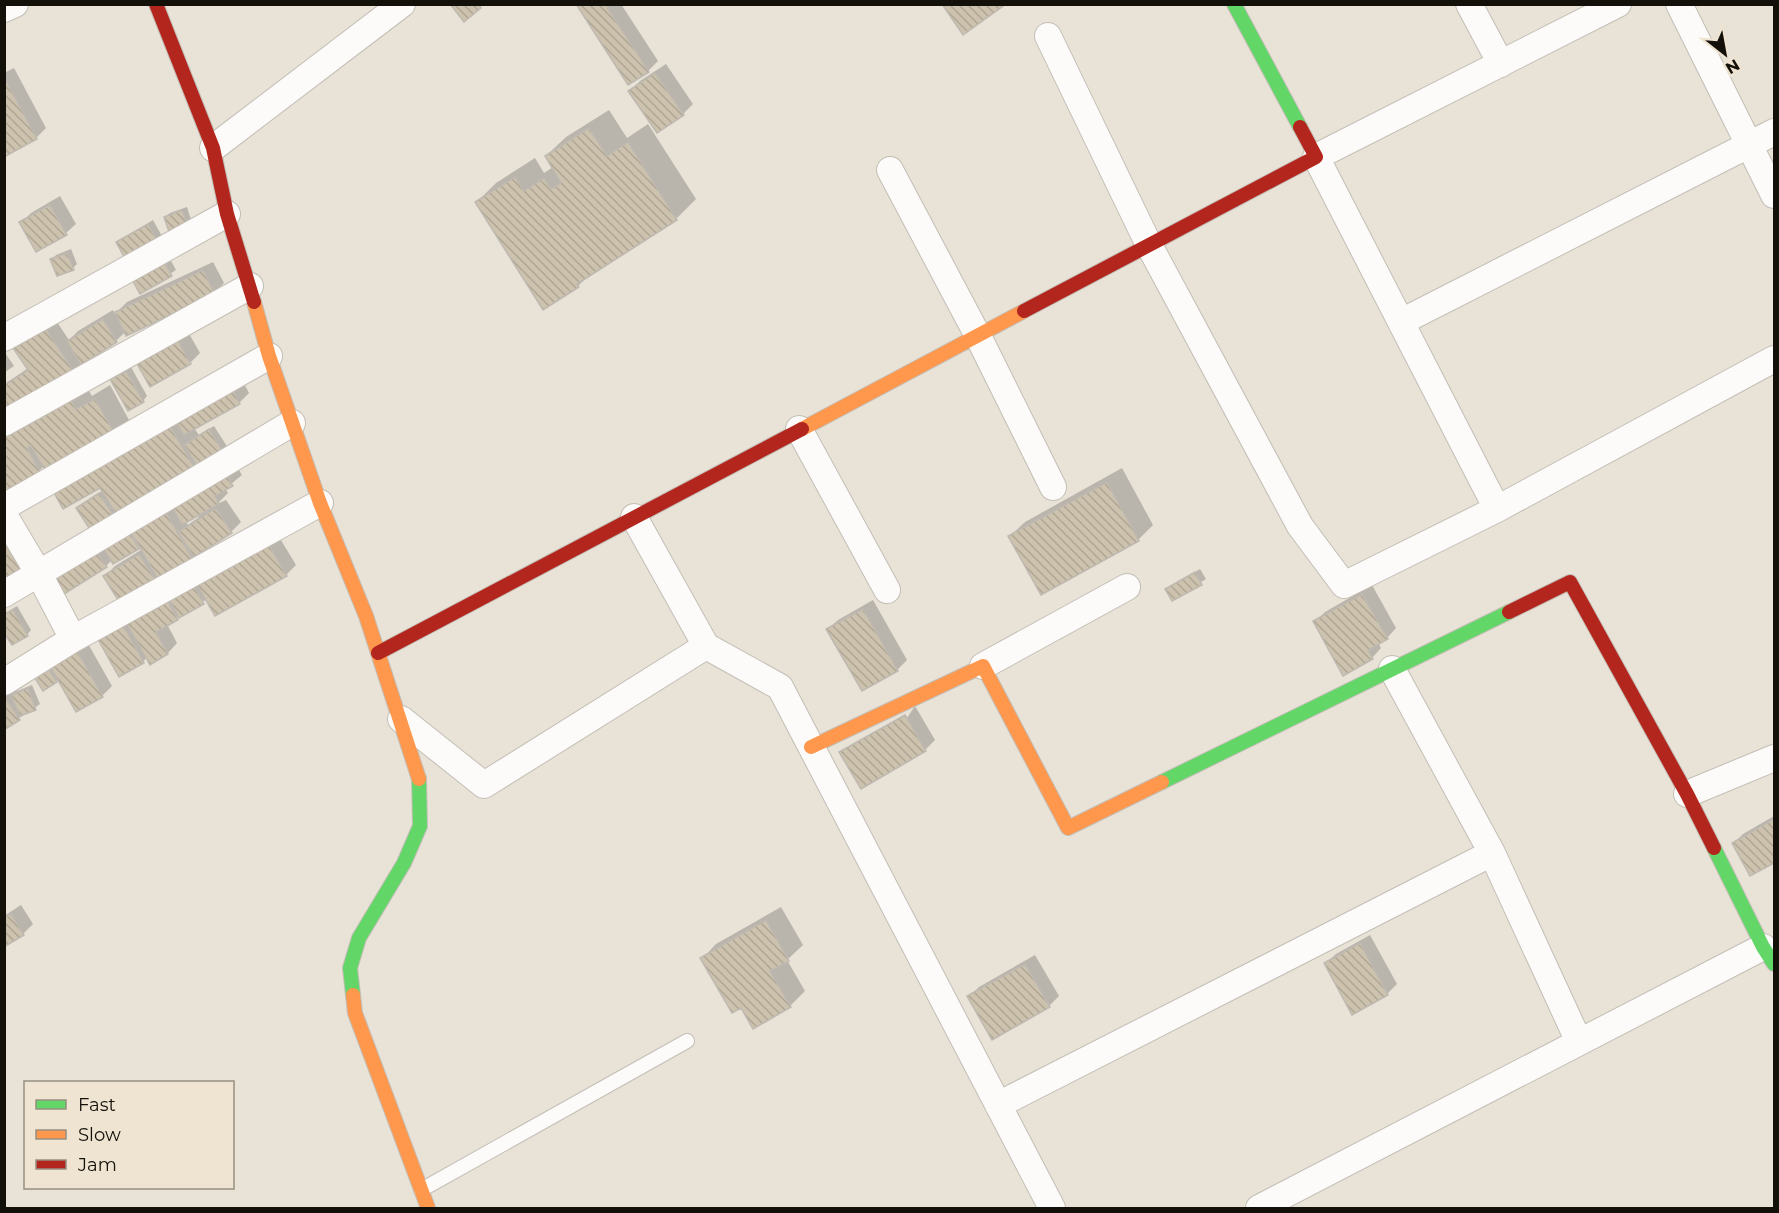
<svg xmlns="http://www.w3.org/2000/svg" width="1779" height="1213" font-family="Montserrat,sans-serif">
	<defs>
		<pattern id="building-back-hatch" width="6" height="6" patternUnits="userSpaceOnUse" patternTransform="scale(1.5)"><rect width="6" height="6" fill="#cdc2ad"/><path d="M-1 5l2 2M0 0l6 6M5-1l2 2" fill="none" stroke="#afa694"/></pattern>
	</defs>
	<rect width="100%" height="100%" fill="#e8e2d7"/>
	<path fill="#0003" fill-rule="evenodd" d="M578,4H621L658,61L648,71Z
		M666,64L693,104L683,114L630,91L640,81Z
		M14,68L46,128L36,138L4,155V73Z
		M609,110L627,138L648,124L696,199L676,219L591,273L578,286L477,202L496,183L535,158L544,173L553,167L546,156L566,137Z
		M60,196L76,224L66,233L21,223L31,213Z
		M187,207L192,223L188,227L165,217L170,213Z
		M153,220L163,238L158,243L118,242Z
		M71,249L77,264L73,268L52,260L56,255Z
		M166,252L176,270L141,292Z
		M213,262L224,283L214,293L126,331L116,341L83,362L85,364L4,411V385L28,368L13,345L53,316L69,340L78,331L113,310L115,314L127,302Z
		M187,330L200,353L190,363L138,362Z
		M4,351L14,366L4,373Z
		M131,367L147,396L143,401L112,380Z
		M240,376L249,393L239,403L194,428L199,435L214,426L230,451L113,514L78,508L103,490L101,486L54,489Z
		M83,381L92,396L110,385L129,420L115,435L45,465L39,471L7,490L4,425Z
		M234,462L242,475L225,489L228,493L217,504L226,500L241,522L231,532L202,551L193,561L158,576L155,580L105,576L115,566L146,547L141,546L112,560L106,566L52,579ZM198,515L199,517L188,525L186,522Z
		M1122,468L1153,525L1138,540L1010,536L1025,522Z
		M4,513L23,534L21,572L4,581Z
		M276,532L296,565L286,575L207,599L167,624L177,643L168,653L150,663L147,657L143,662L97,634Z
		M1200,569L1206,579L1173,599L1167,589Z
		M1372,585L1396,628L1387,638L1378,642L1381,648L1372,658L1315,622L1325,612Z
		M873,600L907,660L897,670L828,629L838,620Z
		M17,606L31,630L27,635L4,630V614Z
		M87,642L112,686L102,696L59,678L56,681L39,670Z
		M11,682L17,691L32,685L40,704L4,728V686Z
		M915,706L935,740L925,750L861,787Z
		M1774,816V861L1751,874L1733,844L1743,834Z
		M21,905L33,924L23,934L4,946V916Z
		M781,907L803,945L787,960L805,991L790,1006L753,1027L741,1006L702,959L716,944Z
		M1370,935L1397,984L1387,994L1326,963L1336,954Z
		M1035,955L1059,996L1049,1006L969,997L979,987Z"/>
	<path fill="url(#building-back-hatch)" stroke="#beb9b1" stroke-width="1.5" d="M450,4H478L481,8L464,22Z
		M576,4H605L649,72L628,85Z
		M942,4H1006L963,35Z
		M655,73L684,115L657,133L628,91Z
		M4,77L37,139L4,157Z
		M589,128L607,156L628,142L677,220L577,284L579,287L543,310L475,202L515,177L524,191L544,178L551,189L561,183L545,156Z
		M50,205L67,235L36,252L19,222Z
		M182,210L189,229L170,235L164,217Z
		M148,224L159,244L127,262L116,242Z
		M67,253L74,270L57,276L50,259Z
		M161,256L172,276L140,294L129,274Z
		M203,270L215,294L126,336L115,312Z
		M103,319L117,342L81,365L67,341Z
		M43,324L76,375L15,416L4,400V385L28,370L11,345Z
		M177,339L191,364L150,387L136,362Z
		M126,371L144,402L128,411L110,379Z
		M230,385L240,404L184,435L173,415Z
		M68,394L76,409L95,399L116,436L48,475L31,446L27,448L40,472L6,492L4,489V430Z
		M165,418L196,470L118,517L100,488L63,509L52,489Z
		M209,429L226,456L201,472L184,445Z
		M224,471L233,486L215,496L219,504L182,525L170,503Z
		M1107,482L1139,541L1041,595L1008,536Z
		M99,493L114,516L91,531L76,508Z
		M163,507L194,562L159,581L128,527Z
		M216,508L232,533L194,557L178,532Z
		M128,529L139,549L113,564L101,544Z
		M266,540L287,576L215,616L195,581Z
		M8,547L22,573L4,583V549Z
		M95,550L107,567L61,596L50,579Z
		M139,554L156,581L120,603L103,576Z
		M1195,572L1202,585L1172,601L1165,589Z
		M192,582L204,604L179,618L167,595Z
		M1362,594L1388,639L1368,650L1373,659L1343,676L1313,621Z
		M166,598L178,620L156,632L168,654L150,665L125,620Z
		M863,609L898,671L862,691L826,629Z
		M13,610L28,636L12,645L4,633V614Z
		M120,620L144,663L119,677L95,634Z
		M77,651L103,697L76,712L50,666Z
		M46,666L57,682L43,691L33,675Z
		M28,688L36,710L20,716L11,695Z
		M4,696L20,720L4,730Z
		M905,715L926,751L861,789L839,752Z
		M1774,819V863L1750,876L1732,843Z
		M11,914L24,935L4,947V918Z
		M766,920L789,961L770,971L791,1007L753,1029L741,1008L732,1013L700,958Z
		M1360,943L1388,995L1352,1015L1324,963Z
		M1025,964L1050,1007L992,1040L967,996Z"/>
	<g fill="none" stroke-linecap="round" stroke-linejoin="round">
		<defs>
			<path id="lane" d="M421,1190L687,1041"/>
			<path id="street" d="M1469,4L1501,64
				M1618,4L1316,157L1497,509L1774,359
				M1679,4L1774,195
				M4,9L15,4
				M1048,36L1149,245L1300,526L1344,585L1497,509
				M213,148L402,4
				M890,170L978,336L1053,487
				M1401,322L1774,132
				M4,338L227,214
				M4,423L250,286
				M799,429L887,590
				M4,507L269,356
				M4,515L39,574L73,639
				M634,517L706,646
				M4,594L292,423
				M983,666L1127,587
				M1392,669L1492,853L1579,1042
				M4,682L73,639L320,503
				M401,719L484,785L706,646L780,687L1052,1208
				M1687,794L1774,758
				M998,1105L1492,853
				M1259,1208L1763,947"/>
			<path id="fast" d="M1234,4L1300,127
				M1162,782L1509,612
				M1714,848L1763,947L1774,964
				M353,995L350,968L359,938L404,863L420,826L419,779"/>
			<path id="slow" d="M254,302L269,356L320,503L366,616L419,779
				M802,429L1024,311
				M811,747L983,666L1068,828L1162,782
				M353,995L355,1013L428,1208"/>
			<path id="jam" d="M156,4L213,148L227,214L254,302
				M1024,311L1316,157L1300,127
				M1509,612L1570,582L1687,794L1714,848
				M378,653L802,429"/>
		</defs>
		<use href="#lane" stroke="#c3beb6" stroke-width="16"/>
		<use href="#street" stroke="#c3beb6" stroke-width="28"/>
		<use href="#fast" stroke="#c3beb6" stroke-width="16"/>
		<use href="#slow" stroke="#c3beb6" stroke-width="16"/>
		<use href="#jam" stroke="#c3beb6" stroke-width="16"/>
		<use href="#lane" stroke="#fcfbf9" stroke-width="14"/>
		<use href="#street" stroke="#fcfbf9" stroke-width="26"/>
		<use href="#fast" stroke="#63d668" stroke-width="14"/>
		<use href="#slow" stroke="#ff974d" stroke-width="14"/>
		<use href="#jam" stroke="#b3261e" stroke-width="14"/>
	</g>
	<rect width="1779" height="1213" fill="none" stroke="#130f09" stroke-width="12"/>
	<rect x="24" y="1081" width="210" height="108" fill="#eee4d1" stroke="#968f81" stroke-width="1.5"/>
	<rect x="36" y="1100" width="30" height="9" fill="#63d668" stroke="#968f81" stroke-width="1.5"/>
	<text x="78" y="1111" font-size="18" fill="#130f09">Fast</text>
	<rect x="36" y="1130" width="30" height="9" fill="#ff974d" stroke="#968f81" stroke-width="1.5"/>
	<text x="78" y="1141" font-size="18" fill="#130f09">Slow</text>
	<rect x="36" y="1160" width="30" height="9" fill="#b3261e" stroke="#968f81" stroke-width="1.5"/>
	<text x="78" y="1171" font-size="18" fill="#130f09">Jam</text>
	<g transform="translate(1725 54) rotate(149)" stroke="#eee4d1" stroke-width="4.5" paint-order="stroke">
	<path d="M0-4.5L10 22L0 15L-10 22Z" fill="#130f09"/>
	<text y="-9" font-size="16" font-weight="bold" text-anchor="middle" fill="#130f09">N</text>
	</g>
</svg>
